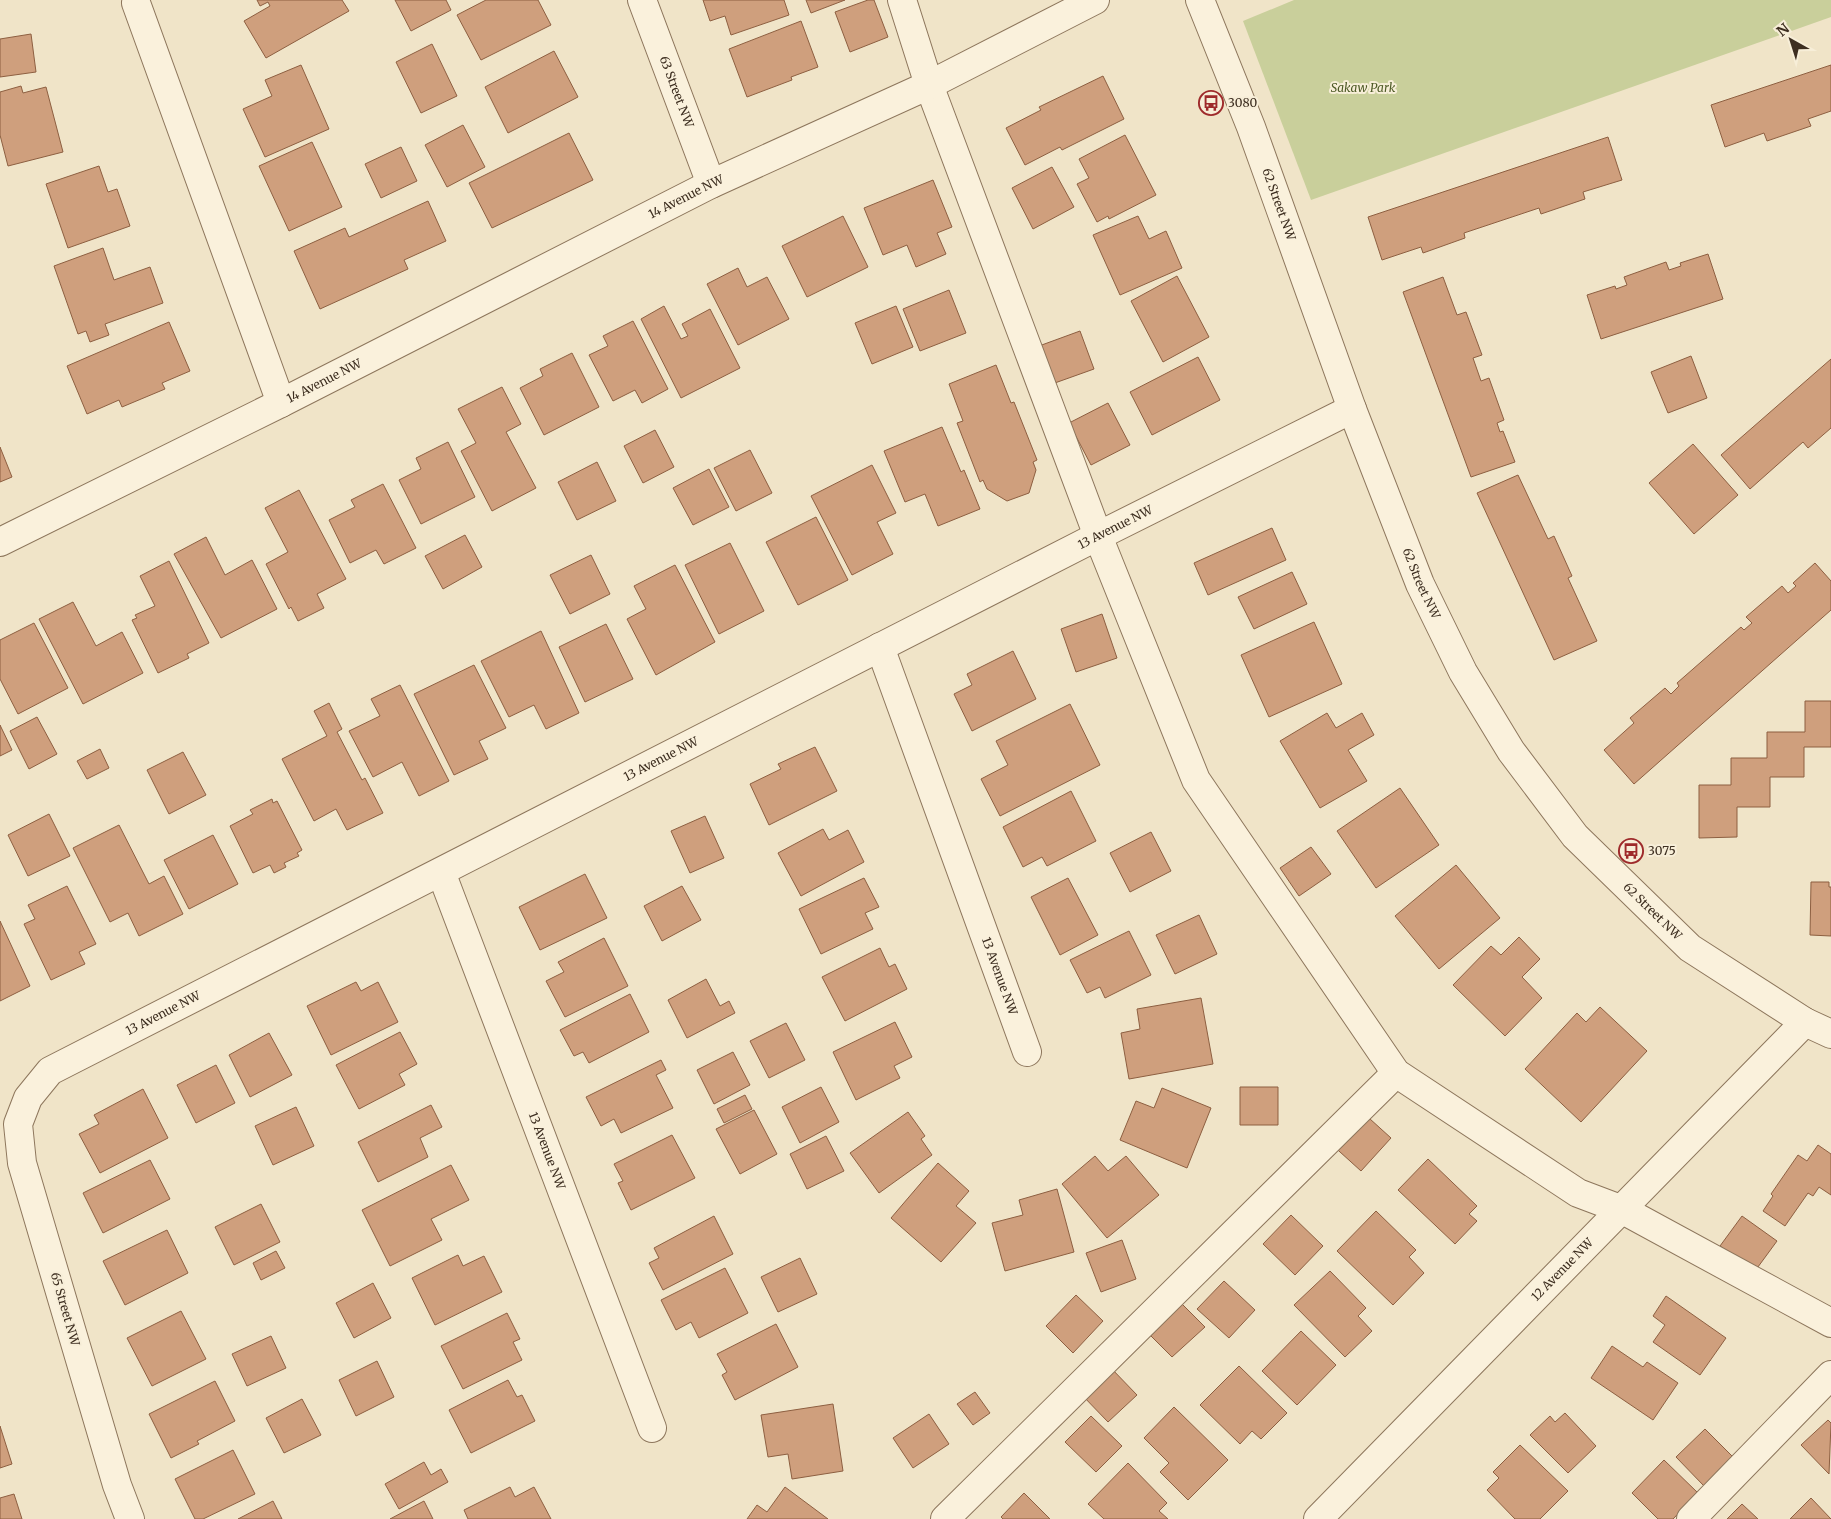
<svg xmlns="http://www.w3.org/2000/svg" width="1831" height="1519" font-family="Merriweather,serif">
	<rect width="100%" height="100%" fill="#f0e4c8"/>
	<path fill="#c9cf9b" d="M1294,0H1831V17L1311,200L1243,21Z"/>
	<path fill="#cf9f7d" stroke="#8d5f41" d="M257,0H342L349,11L266,58L244,21L270,6L268,2L260,6Z
		M395,0H446L451,10L411,31Z
		M486,0H538L551,25L481,60L457,15Z
		M703,0H784L789,15L731,35L725,16L710,21Z
		M806,0H845L811,13Z
		M868,0H874L888,37L850,52L835,12Z
		M801,21L818,67L791,77L792,80L747,97L729,49Z
		M31,34L36,72L0,77V39Z
		M432,44L457,96L421,113L396,62Z
		M554,51L578,97L508,133L485,87Z
		M301,65L329,129L265,157L243,109L272,96L265,80Z
		M1831,65V111L1808,119L1811,126L1767,141L1764,133L1725,147L1711,105Z
		M1103,76L1124,119L1062,150L1060,147L1025,165L1006,128L1041,110L1039,107Z
		M21,86L23,93L46,87L63,152L8,166L0,135V92Z
		M463,125L485,167L447,187L425,145Z
		M569,133L593,180L492,228L469,183Z
		M1125,135L1156,195L1109,219L1108,216L1097,222L1077,184L1089,178L1079,159Z
		M1608,137L1622,180L1583,192L1585,199L1541,214L1539,208L1464,233L1465,238L1423,253L1421,247L1382,260L1368,217Z
		M312,142L342,207L289,231L259,166Z
		M401,147L417,181L381,198L365,164Z
		M99,166L108,192L117,189L130,226L68,248L46,184Z
		M1052,167L1074,207L1033,229L1012,188Z
		M933,180L952,227L937,233L946,254L916,267L907,245L883,255L864,208Z
		M428,201L446,241L404,260L408,269L320,309L294,251L345,228L349,237Z
		M843,216L868,267L807,297L782,246Z
		M1138,216L1149,239L1166,231L1182,268L1120,295L1093,235Z
		M103,248L114,280L150,267L163,303L105,324L109,335L90,342L86,331L78,334L54,266Z
		M1708,254L1723,299L1601,339L1587,295L1615,286L1616,289L1627,285L1624,277L1666,262L1669,270L1681,266L1680,263Z
		M738,268L747,287L767,277L789,319L738,345L707,284Z
		M1177,276L1209,337L1163,362L1131,301Z
		M1443,277L1457,315L1466,312L1482,355L1473,358L1481,381L1489,378L1504,420L1497,423L1500,432L1503,431L1515,462L1471,477L1403,292Z
		M949,290L966,333L920,351L903,309Z
		M664,306L681,339L688,336L682,324L710,309L740,368L681,398L641,319Z
		M896,306L913,347L872,364L855,323Z
		M633,321L668,389L642,403L635,390L613,401L589,355L608,346L603,336Z
		M169,322L190,371L162,383L165,389L122,407L119,400L87,414L67,366Z
		M1080,331L1094,369L1052,384L1039,346Z
		M572,353L599,407L544,435L520,388L543,376L540,369Z
		M1691,356L1707,398L1668,413L1651,372Z
		M1198,357L1220,400L1152,435L1130,392Z
		M1831,359V428L1808,448L1803,442L1750,489L1721,455Z
		M996,365L1011,403L1014,402L1037,460L1033,462L1036,470L1029,493L1007,501L987,489L983,480L980,482L957,423L963,421L949,384Z
		M502,387L521,424L506,432L536,488L492,511L461,451L476,443L458,409Z
		M1108,403L1130,445L1091,465L1069,423Z
		M942,427L961,472L964,470L980,509L938,526L925,494L905,502L884,451Z
		M655,430L674,467L643,483L624,446Z
		M448,442L475,497L421,524L399,480L421,469L416,458Z
		M1693,444L1738,495L1694,534L1649,483Z
		M0,447L12,477L0,482Z
		M750,450L772,493L736,511L714,468Z
		M597,462L616,501L577,520L558,482Z
		M872,465L896,513L877,522L893,554L852,575L811,496Z
		M709,469L729,507L693,525L673,488Z
		M1518,475L1548,539L1554,536L1572,576L1568,578L1597,641L1554,660L1477,493Z
		M383,484L416,548L384,564L376,550L350,563L329,520L355,507L351,500Z
		M299,490L346,579L317,594L324,608L298,621L291,607L289,609L266,564L288,552L265,508Z
		M816,517L848,580L798,605L766,542Z
		M1272,528L1286,560L1208,595L1194,563Z
		M465,535L482,567L443,589L425,556Z
		M206,537L225,575L252,560L277,609L221,638L174,554Z
		M730,543L764,611L719,634L685,565Z
		M591,555L610,594L570,614L550,575Z
		M169,561L209,643L187,654L189,658L158,673L132,620L137,618L135,615L155,606L140,576Z
		M1815,563L1831,581V610L1634,784L1604,750L1634,723L1630,718L1665,688L1671,694L1679,686L1677,683L1741,627L1744,630L1752,623L1746,617L1782,586L1788,593L1796,586L1793,583Z
		M675,565L715,642L656,675L627,619L646,609L634,586Z
		M1292,572L1307,604L1254,629L1238,597Z
		M73,602L96,646L122,632L143,673L83,704L39,619Z
		M1102,614L1117,658L1076,672L1061,629Z
		M1314,622L1342,684L1269,717L1241,655Z
		M34,623L68,688L18,714L0,679V640Z
		M606,624L633,679L585,702L559,647Z
		M541,631L579,713L546,729L534,705L509,717L481,661Z
		M1013,651L1036,699L972,731L954,694L972,685L967,674Z
		M474,665L506,728L479,741L488,759L454,775L414,694Z
		M400,685L449,781L419,796L402,762L373,777L349,731L380,716L371,699Z
		M1805,701H1831V747H1804V777H1770V807H1737V837L1699,838V785H1731V758H1767V732H1805Z
		M329,703L342,729L337,732L362,780L365,778L383,813L347,830L336,809L314,821L282,759L327,736L314,711Z
		M1070,704L1100,765L1000,816L981,779L1008,765L996,741Z
		M1327,713L1336,728L1362,713L1374,735L1348,750L1367,781L1320,808L1280,741Z
		M37,717L57,754L29,769L10,731Z
		M0,725L12,750L0,756Z
		M815,747L837,791L769,825L750,784L781,769L778,764Z
		M100,749L109,768L87,779L77,761Z
		M183,752L206,795L169,814L147,770Z
		M1400,788L1439,845L1376,888L1337,831Z
		M1071,791L1096,841L1047,866L1042,857L1023,867L1003,827Z
		M272,799L273,803L277,801L302,850L297,853L299,856L284,863L286,867L274,873L270,865L253,873L230,826L253,814L250,810Z
		M49,814L70,856L28,876L8,835Z
		M705,816L724,858L690,873L671,831Z
		M119,825L149,884L164,876L183,914L139,936L128,913L110,922L73,848Z
		M823,829L829,840L848,830L864,862L801,896L778,853Z
		M1151,832L1171,871L1130,892L1110,853Z
		M213,835L238,884L189,909L164,860Z
		M1311,847L1331,874L1299,896L1280,868Z
		M1456,865L1500,918L1439,969L1395,916Z
		M585,874L607,918L540,950L519,907Z
		M864,878L879,907L865,913L873,929L821,954L799,909Z
		M1068,878L1098,935L1060,955L1031,897Z
		M1811,882H1829V887H1831V936L1810,935Z
		M67,886L96,944L79,952L85,964L51,980L24,924L35,919L28,905Z
		M682,886L701,920L662,941L644,906Z
		M1199,915L1217,954L1175,974L1156,935Z
		M0,921L30,986L0,1001Z
		M1129,931L1151,975L1105,998L1100,987L1087,993L1070,960Z
		M1519,937L1540,959L1522,977L1542,998L1505,1036L1453,985L1491,946L1501,955Z
		M604,938L628,986L565,1017L546,981L564,972L558,962Z
		M880,948L889,967L895,964L907,989L845,1021L822,977Z
		M706,979L720,1006L729,1001L735,1013L687,1038L668,1000Z
		M356,982L361,991L378,982L398,1022L331,1055L307,1006Z
		M630,994L649,1032L589,1063L583,1052L574,1056L560,1030Z
		M1201,998L1213,1064L1129,1079L1121,1033L1140,1029L1137,1009Z
		M1600,1007L1647,1051L1581,1122L1525,1069L1577,1013L1586,1022Z
		M895,1022L912,1057L894,1066L900,1078L856,1100L833,1052Z
		M786,1023L805,1060L769,1078L750,1041Z
		M400,1032L417,1064L399,1074L405,1085L359,1109L336,1065Z
		M269,1033L292,1075L250,1097L229,1055Z
		M733,1052L750,1085L714,1104L697,1070Z
		M661,1060L666,1070L656,1075L673,1108L621,1133L614,1119L601,1126L586,1097Z
		M216,1065L235,1103L196,1123L177,1085Z
		M821,1087L839,1122L800,1143L782,1107Z
		M1240,1087H1278V1125H1240Z
		M1162,1088L1211,1108L1187,1168L1120,1140L1136,1101L1154,1108Z
		M143,1089L168,1138L100,1173L79,1134L99,1124L94,1115Z
		M745,1095L752,1109L724,1123L717,1109Z
		M431,1105L442,1127L420,1138L428,1157L378,1182L358,1142Z
		M296,1107L314,1146L273,1165L255,1126Z
		M1359,1109L1391,1138L1361,1171L1329,1142Z
		M754,1110L777,1154L740,1174L716,1129Z
		M908,1112L925,1136L921,1139L932,1155L879,1193L850,1153Z
		M672,1135L695,1178L631,1210L618,1183L623,1181L614,1164Z
		M826,1136L844,1171L807,1189L790,1154Z
		M1818,1145L1831,1154V1195L1819,1187L1813,1196L1808,1193L1785,1226L1763,1211L1773,1196L1771,1194L1798,1155L1807,1161Z
		M1095,1156L1108,1171L1126,1156L1159,1195L1107,1238L1062,1184Z
		M1428,1159L1477,1206L1469,1214L1477,1221L1455,1244L1398,1190Z
		M150,1160L170,1199L103,1233L83,1193Z
		M938,1163L969,1191L956,1206L976,1223L941,1262L891,1218Z
		M451,1165L469,1200L431,1219L442,1240L390,1266L362,1210Z
		M1057,1189L1074,1252L1005,1271L992,1223L1023,1215L1019,1200Z
		M261,1204L280,1242L234,1265L215,1227Z
		M1376,1211L1416,1250L1409,1257L1424,1273L1393,1305L1337,1251Z
		M1291,1215L1323,1246L1295,1275L1263,1244Z
		M714,1216L733,1254L663,1290L649,1263L659,1258L654,1248Z
		M1742,1216L1777,1241L1755,1271L1720,1246Z
		M167,1230L188,1273L125,1305L103,1261Z
		M1122,1240L1136,1279L1101,1292L1086,1253Z
		M276,1251L285,1268L261,1280L253,1263Z
		M458,1255L463,1266L484,1256L502,1292L435,1325L412,1278Z
		M800,1258L817,1294L778,1312L761,1277Z
		M725,1268L748,1313L699,1338L691,1322L676,1330L661,1300Z
		M1330,1271L1366,1308L1358,1316L1372,1331L1345,1357L1294,1305Z
		M1224,1281L1255,1310L1229,1338L1197,1309Z
		M373,1283L391,1318L354,1338L336,1303Z
		M1076,1295L1103,1321L1073,1353L1046,1326Z
		M1666,1296L1726,1338L1700,1375L1653,1342L1665,1325L1653,1316Z
		M1177,1299L1205,1327L1172,1357L1145,1330Z
		M181,1311L206,1359L152,1386L127,1338Z
		M507,1313L520,1339L513,1342L522,1360L463,1389L441,1346Z
		M776,1324L798,1367L735,1400L722,1375L727,1372L717,1354Z
		M1301,1331L1336,1365L1297,1405L1262,1371Z
		M271,1336L286,1368L247,1386L232,1354Z
		M1612,1346L1643,1367L1647,1362L1678,1383L1653,1420L1591,1378Z
		M377,1361L394,1397L356,1416L339,1380Z
		M1239,1366L1287,1413L1261,1439L1252,1431L1240,1444L1200,1405Z
		M1110,1367L1137,1395L1108,1422L1081,1394Z
		M508,1380L517,1397L522,1395L535,1421L471,1453L449,1410Z
		M215,1381L235,1421L197,1441L199,1444L171,1458L149,1414Z
		M975,1392L990,1413L973,1425L957,1404Z
		M302,1399L321,1435L284,1453L266,1418Z
		M833,1404L843,1471L792,1479L788,1454L768,1457L761,1415Z
		M1174,1407L1228,1460L1188,1500L1160,1472L1169,1463L1144,1438Z
		M1565,1413L1596,1446L1568,1473L1530,1435L1550,1416L1555,1422Z
		M929,1414L949,1444L913,1468L893,1438Z
		M1091,1416L1122,1446L1096,1472L1065,1442Z
		M1828,1420L1831,1423L1829,1474L1801,1445Z
		M0,1426L12,1464L0,1468Z
		M1705,1429L1733,1457L1704,1486L1676,1457Z
		M1520,1445L1568,1491L1540,1519H1515L1487,1490L1499,1478L1493,1472Z
		M233,1450L255,1494L203,1519H195L175,1479Z
		M1664,1460L1698,1493L1673,1519H1658L1632,1493Z
		M424,1462L431,1475L441,1469L448,1482L399,1509L385,1484Z
		M1128,1463L1167,1503L1159,1511L1168,1519H1104L1088,1504Z
		M510,1487L515,1497L534,1487L551,1519H468L464,1510Z
		M785,1487L828,1519H747L757,1505L767,1512Z
		M1024,1493L1050,1519H1003L1001,1517Z
		M14,1494L22,1519H0V1498Z
		M1811,1498L1831,1519H1790Z
		M273,1501L282,1519H238Z
		M424,1501L433,1519H390Z
		M1742,1504L1758,1519H1727Z"/>
	<g fill="none" stroke-linecap="round" stroke-linejoin="round">
		<defs>
			<g id="minor">
				<path id="s1" d="M642,0L711,184"/>
				<path d="M902,0L929,85L1098,536L1196,780L1396,1073L1578,1193L1623,1210L1831,1323"/>
				<path id="s2" d="M1200,0L1251,127L1352,409L1420,584L1463,672L1511,751L1575,836L1690,948L1805,1022L1831,1034"/>
				<path d="M136,3L281,403"/>
				<path id="s3" d="M0,542L281,403L711,184L929,85L1095,0"/>
				<path id="s4" d="M880,647L1027,1052"/>
				<path id="s5" d="M441,872L652,1428"/>
				<path id="s6" d="M130,1519L117,1485L22,1163L18,1124L28,1098L50,1071L1098,536L1352,409"/>
				<path d="M945,1519L1396,1073"/>
				<path id="s7" d="M1318,1519L1805,1022"/>
				<path d="M1691,1519L1831,1375"/>
			</g>
		</defs>
		<use href="#minor" stroke="#8d765c" stroke-width="30"/>
		<use href="#minor" stroke="#faf1dc" stroke-width="28"/>
	</g>
	<defs>
		<symbol id="bus-ring" viewBox="-11 -11 22 22"><circle r="9.5" fill="#f7eed8" stroke="#9e2a2b" stroke-width="1.5"/><path d="M-5-6H5V4H4V6H2V4H-2V6H-4V4H-5ZM-3.5-4V0h7V-4ZM-3.5 1.2v1.5H-2V1.2ZM2 1.2v1.5H3.5V1.2Z" fill="#9e2a2b"/></symbol>
	</defs>
	<g fill-rule="evenodd">
		<use href="#bus-ring" x="1197" y="89" width="28" height="28"/>
		<use href="#bus-ring" x="1617" y="837" width="28" height="28"/>
	</g>
	<g text-anchor="middle" stroke-width="4" stroke-linejoin="round" paint-order="stroke">
		<g font-size="12" font-style="italic" fill="#4d5a26" stroke="#f7eed8">
			<text x="1363" y="92">Sakaw Park</text>
		</g>
		<g font-size="12" fill="#3d2e20" stroke="#f7eed8">
			<text dy="4" stroke="none"><textPath href="#s1" startOffset="98">63 Street NW</textPath></text>
			<text dy="4" stroke="none"><textPath href="#s3" startOffset="768">14 Avenue NW</textPath></text>
			<text dy="4" stroke="none"><textPath href="#s2" startOffset="219">62 Street NW</textPath></text>
			<text dy="4" stroke="none"><textPath href="#s3" startOffset="362">14 Avenue NW</textPath></text>
			<text dy="4" stroke="none"><textPath href="#s6" startOffset="1670">13 Avenue NW</textPath></text>
			<text dy="4" stroke="none"><textPath href="#s2" startOffset="624">62 Street NW</textPath></text>
			<text dy="4" stroke="none"><textPath href="#s6" startOffset="1160">13 Avenue NW</textPath></text>
			<text dy="4" stroke="none"><textPath href="#s2" startOffset="1029">62 Street NW</textPath></text>
			<text dy="4" stroke="none"><textPath href="#s4" startOffset="350">13 Avenue NW</textPath></text>
			<text dy="4" stroke="none"><textPath href="#s6" startOffset="601">13 Avenue NW</textPath></text>
			<text dy="4" stroke="none"><textPath href="#s5" startOffset="298">13 Avenue NW</textPath></text>
			<text dy="4" stroke="none"><textPath href="#s7" startOffset="349">12 Avenue NW</textPath></text>
			<text transform="translate(65 1309) rotate(74)" y="4">65 Street NW</text>
		</g>
		<g font-size="12" fill="#3d2e20" stroke="#f7eed8" text-anchor="start">
			<text x="1228" y="107">3080</text>
			<text x="1648" y="855">3075</text>
		</g>
	</g>
	<g transform="translate(1791 40) rotate(321)" stroke="#f7eed8" stroke-width="4" paint-order="stroke">
	<path d="M0-4L9 19L0 12L-9 19Z" fill="#3d2e20"/>
	<text y="-8" font-size="14" font-weight="bold" text-anchor="middle" fill="#3d2e20">N</text>
	</g>
</svg>
